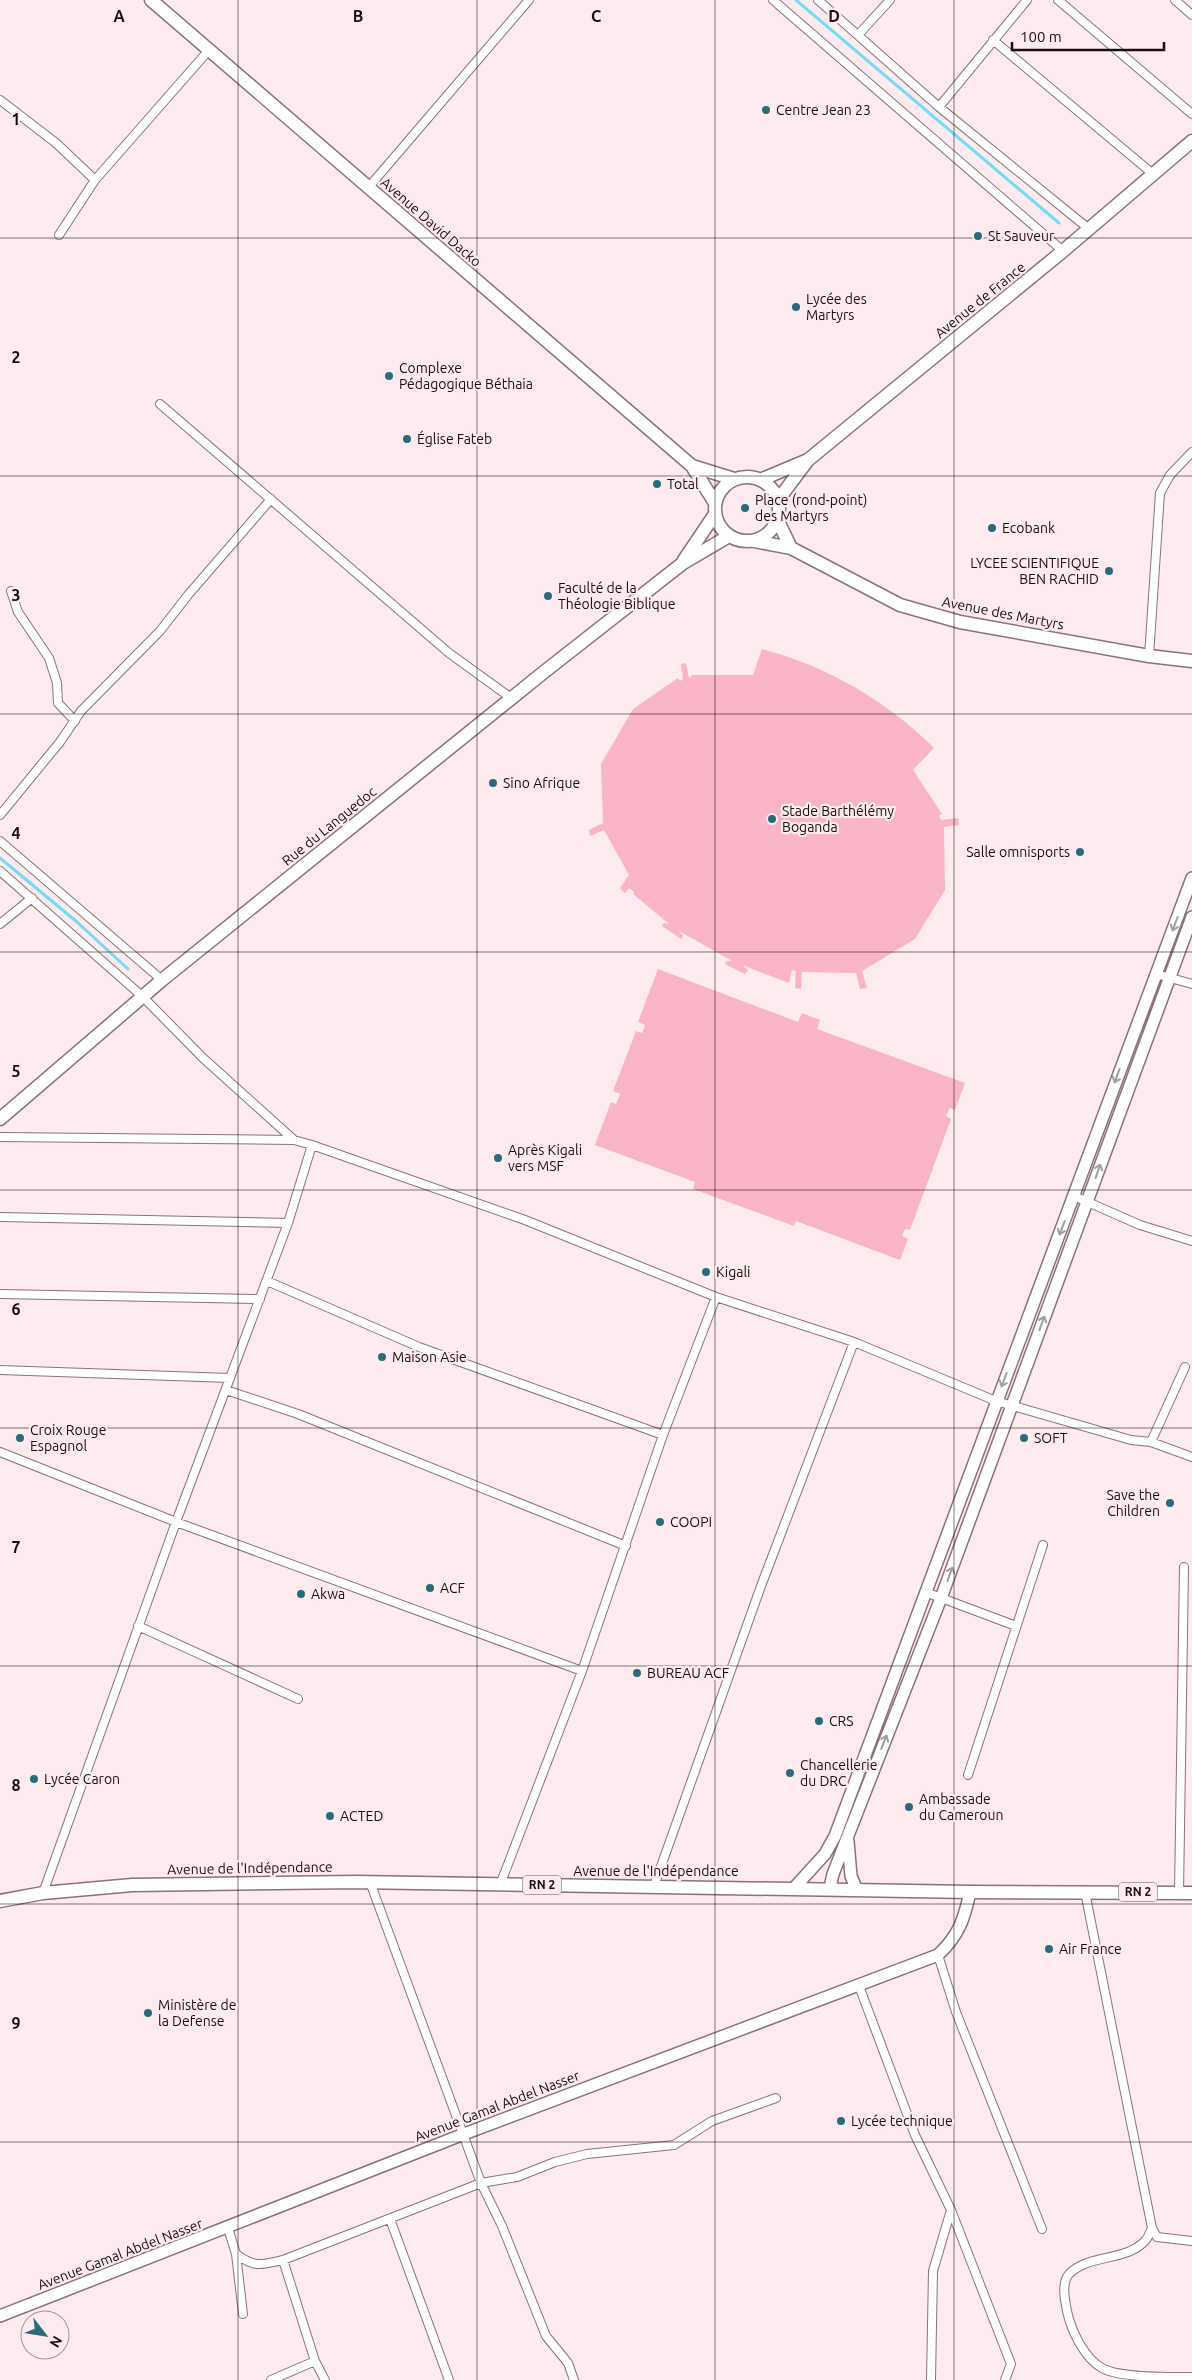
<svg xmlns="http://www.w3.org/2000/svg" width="1192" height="2380" font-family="Ubuntu,sans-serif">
	<rect width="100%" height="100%" fill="#fdebef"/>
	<path fill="#fab4c7" d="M762,649C827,666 887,701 934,748L913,770L942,814L939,815L941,820L958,818L959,825L944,827L945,890L915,939L862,971L867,988L860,989L856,973L802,972L801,989L795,988L796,971L792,970L789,983L742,965L748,970L745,974L725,964L726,961H732L679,931L683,936L681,939L662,926L664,923L669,924L633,894L634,892L629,888L625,893L620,888L629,875L604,830L590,836L589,830L603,823L601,764L633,709L678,678L680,681L683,679L681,664L686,663L689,678L693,675H753Z
		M658,969L798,1022L802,1013L820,1020L817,1029L965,1083L955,1110L950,1108L946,1116L951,1119L910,1230L905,1229L902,1236L908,1239L900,1260L796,1221L794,1226L693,1189L695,1182L595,1145L611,1102L616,1104L620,1094L613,1091L636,1031L642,1033L645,1025L638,1022Z"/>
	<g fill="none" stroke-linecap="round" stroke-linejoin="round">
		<path stroke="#74daf6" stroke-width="3" d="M796,0L1059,223
			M0,858L77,922L128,969"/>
		<defs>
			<path id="street" d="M773,0L1063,251
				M818,0L939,107L1089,229
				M1058,0L1192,114
				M1175,0L1192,15
				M858,35L890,0
				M993,40L1153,174
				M0,100L56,143L95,180
				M939,107L1027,0
				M368,188L529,0
				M59,235L95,180L209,50
				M160,404L449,653L511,698
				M11,591L18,612L49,658L57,683L58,703L75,721
				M1149,656L1160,493L1170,475L1192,452
				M0,815L60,742L81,711L160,631L188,595L271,499
				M0,841L162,980
				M0,871L143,997L203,1058L294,1140
				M0,924L32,898
				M1156,974L1192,984
				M0,1137L294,1140L312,1145L525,1220L716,1297L854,1342L996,1401L1131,1440L1151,1442L1192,1457
				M1074,1196L1140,1225L1192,1241
				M0,1217L288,1223
				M267,1281L419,1347L663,1435
				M0,1294L260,1299
				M0,1370L230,1378
				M226,1390L298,1414L626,1546
				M1151,1442L1185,1367
				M0,1452L176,1522L582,1671
				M928,1593L1016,1626
				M138,1626L298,1699
				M968,1775L1043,1545
				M370,1882L481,2183L502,2226L546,2336L568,2363L574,2380
				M500,1885L582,1671L663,1435L716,1297
				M654,1886L761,1586L854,1342
				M1085,1892L1152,2228
				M43,1893L176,1522L288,1223L312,1145
				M1179,1893L1184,1567
				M938,1955L956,2012L1042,2229
				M859,1986L915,2135L951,2210L1011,2364L1005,2380
				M390,2219L449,2380
				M228,2228L236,2254L243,2314
				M1192,2241L1157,2237L1152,2228C1150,2232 1148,2238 1145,2241C1125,2262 1088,2254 1069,2274C1061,2284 1065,2300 1067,2311C1071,2330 1084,2358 1102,2368C1119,2378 1170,2377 1192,2377
				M236,2254C255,2268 261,2265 283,2260L481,2183L517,2177L555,2162L587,2154L674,2145L712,2121L776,2098
				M283,2260L315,2361L325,2380
				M271,2380L315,2361
				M931,2380L933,2271L951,2210"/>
			<path id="secondary" d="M848,1841L851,1876L856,1888
				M795,1887L825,1854L835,1836C956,1518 1071,1197 1192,878
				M830,1888L833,1874L941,1598L1192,917
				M0,2316L464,2134L938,1955C959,1935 964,1920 970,1892"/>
			<path id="primary" d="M151,0L692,466L715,503
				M692,466L734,479
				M715 509a32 32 0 1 1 64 0a32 32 0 1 1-64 0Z
				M760,480L808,460
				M778,500L808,460L1063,251L1192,141
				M777,519L791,548
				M754,541L791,548L900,605L960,622L1149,656L1192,661
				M684,560L715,514
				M0,1119L162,980L544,672L683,563L729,536
				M0,1901L43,1893L132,1885L356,1882L970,1892L1192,1893"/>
		</defs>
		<use href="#street" stroke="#8b7278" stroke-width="10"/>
		<use href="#secondary" stroke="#8b7278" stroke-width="14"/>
		<use href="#primary" stroke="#8b7278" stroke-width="15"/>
		<use href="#street" stroke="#fff" stroke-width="8"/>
		<use href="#secondary" stroke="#fff" stroke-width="11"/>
		<use href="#primary" stroke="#fff" stroke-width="12"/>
	</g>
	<defs><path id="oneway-shaft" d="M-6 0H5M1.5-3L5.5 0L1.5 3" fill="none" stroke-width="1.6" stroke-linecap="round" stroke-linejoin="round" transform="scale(1.25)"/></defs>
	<g stroke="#a29f9f">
		<use href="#oneway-shaft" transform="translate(1175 924) rotate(111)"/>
		<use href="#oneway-shaft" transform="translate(1117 1076) rotate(110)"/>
		<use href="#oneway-shaft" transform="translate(1098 1171) rotate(-71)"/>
		<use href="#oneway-shaft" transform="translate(1062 1228) rotate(111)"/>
		<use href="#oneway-shaft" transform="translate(1042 1323) rotate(-70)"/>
		<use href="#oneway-shaft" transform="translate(1004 1380) rotate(111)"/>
		<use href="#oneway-shaft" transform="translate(950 1574) rotate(-70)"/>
		<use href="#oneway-shaft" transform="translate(884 1742) rotate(-68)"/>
	</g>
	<path fill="none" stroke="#170e10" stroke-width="1" stroke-opacity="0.55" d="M238,0V2380M477,0V2380M715,0V2380M954,0V2380M0,238H1192M0,476H1192M0,714H1192M0,952H1192M0,1190H1192M0,1428H1192M0,1666H1192M0,1904H1192M0,2142H1192"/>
	<g fill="#276b7c" stroke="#fdebef" stroke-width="2">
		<circle cx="766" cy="110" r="5"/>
		<circle cx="978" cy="236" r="5"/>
		<circle cx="796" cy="307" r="5"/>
		<circle cx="389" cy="376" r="5"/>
		<circle cx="407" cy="439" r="5"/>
		<circle cx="657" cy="484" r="5"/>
		<circle cx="745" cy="508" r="5"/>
		<circle cx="992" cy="528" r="5"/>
		<circle cx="1109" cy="571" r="5"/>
		<circle cx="548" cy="596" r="5"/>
		<circle cx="493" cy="783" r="5"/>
		<circle cx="772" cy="819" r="5"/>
		<circle cx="1080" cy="852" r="5"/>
		<circle cx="498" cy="1158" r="5"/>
		<circle cx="706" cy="1272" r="5"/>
		<circle cx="382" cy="1357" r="5"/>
		<circle cx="20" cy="1438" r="5"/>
		<circle cx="1024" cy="1438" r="5"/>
		<circle cx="1170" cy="1503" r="5"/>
		<circle cx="660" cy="1522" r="5"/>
		<circle cx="430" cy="1588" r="5"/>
		<circle cx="301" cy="1594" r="5"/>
		<circle cx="637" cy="1673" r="5"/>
		<circle cx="819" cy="1721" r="5"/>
		<circle cx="790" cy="1773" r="5"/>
		<circle cx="34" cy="1779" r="5"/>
		<circle cx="909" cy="1807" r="5"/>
		<circle cx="330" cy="1816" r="5"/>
		<circle cx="1049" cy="1949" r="5"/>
		<circle cx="148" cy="2013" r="5"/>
		<circle cx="841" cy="2121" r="5"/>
	</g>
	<g text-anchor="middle" stroke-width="4.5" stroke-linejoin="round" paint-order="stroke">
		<g fill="#fdebef" stroke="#5c5053" stroke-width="1">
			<rect x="523" y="1875.5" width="38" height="19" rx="4"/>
			<rect x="1119" y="1882.5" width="38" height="19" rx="4"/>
		</g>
		<g font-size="12" font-weight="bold" fill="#170e10">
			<text x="542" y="1889">RN 2</text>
			<text x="1138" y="1896">RN 2</text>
		</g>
		<g font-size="14" fill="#170e10" stroke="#fdebef" text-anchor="start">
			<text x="776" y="115">Centre Jean 23</text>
			<text x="988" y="241">St Sauveur</text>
			<text x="806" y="304">Lycée des<tspan x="806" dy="16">Martyrs</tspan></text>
			<text x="399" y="373">Complexe<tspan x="399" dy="16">Pédagogique Béthaia</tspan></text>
			<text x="417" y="444">Église Fateb</text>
			<text x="667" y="489">Total</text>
			<text x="755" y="505">Place (rond-point)<tspan x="755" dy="16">des Martyrs</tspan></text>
			<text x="1002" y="533">Ecobank</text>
			<text x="1099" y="568" text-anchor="end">LYCEE SCIENTIFIQUE<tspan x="1099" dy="16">BEN RACHID</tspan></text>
			<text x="558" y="593">Faculté de la<tspan x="558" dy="16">Théologie Biblique</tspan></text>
			<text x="503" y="788">Sino Afrique</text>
			<text x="782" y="816">Stade Barthélémy<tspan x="782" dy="16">Boganda</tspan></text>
			<text x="1070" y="857" text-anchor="end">Salle omnisports</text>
			<text x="508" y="1155">Après Kigali<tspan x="508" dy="16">vers MSF</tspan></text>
			<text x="716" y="1277">Kigali</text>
			<text x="392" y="1362">Maison Asie</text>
			<text x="30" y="1435">Croix Rouge<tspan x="30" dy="16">Espagnol</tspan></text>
			<text x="1034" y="1443">SOFT</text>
			<text x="1160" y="1500" text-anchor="end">Save the<tspan x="1160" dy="16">Children</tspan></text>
			<text x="670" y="1527">COOPI</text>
			<text x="440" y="1593">ACF</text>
			<text x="311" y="1599">Akwa</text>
			<text x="647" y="1678">BUREAU ACF</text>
			<text x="829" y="1726">CRS</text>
			<text x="800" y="1770">Chancellerie<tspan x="800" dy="16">du DRC</tspan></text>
			<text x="44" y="1784">Lycée Caron</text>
			<text x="919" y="1804">Ambassade<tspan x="919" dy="16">du Cameroun</tspan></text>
			<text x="340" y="1821">ACTED</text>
			<text x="1059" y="1954">Air France</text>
			<text x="158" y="2010">Ministère de<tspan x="158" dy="16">la Defense</tspan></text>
			<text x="851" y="2126">Lycée technique</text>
		</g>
		<g font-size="14" fill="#170e10" stroke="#fdebef">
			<text transform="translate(431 222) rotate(41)" y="5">Avenue David Dacko</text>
			<text transform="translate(980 300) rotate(-39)" y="5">Avenue de France</text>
			<text transform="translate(1003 613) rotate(11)" y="5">Avenue des Martyrs</text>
			<text transform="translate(329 826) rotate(-39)" y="5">Rue du Languedoc</text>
			<text transform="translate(250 1868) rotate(-1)" y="5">Avenue de l'Indépendance</text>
			<text x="656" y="1876">Avenue de l'Indépendance</text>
			<text transform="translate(497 2106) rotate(-21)" y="5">Avenue Gamal Abdel Nasser</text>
			<text transform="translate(120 2254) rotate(-21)" y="5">Avenue Gamal Abdel Nasser</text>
		</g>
	</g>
	<g font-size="16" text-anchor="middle" font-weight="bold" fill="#170e10" stroke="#fdebef" stroke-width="4.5" stroke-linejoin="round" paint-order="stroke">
		<text x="119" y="22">A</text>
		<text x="358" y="22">B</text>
		<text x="596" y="22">C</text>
		<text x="834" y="22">D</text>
		<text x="16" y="125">1</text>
		<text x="16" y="363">2</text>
		<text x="16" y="601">3</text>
		<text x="16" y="839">4</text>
		<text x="16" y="1077">5</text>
		<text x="16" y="1315">6</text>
		<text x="16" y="1553">7</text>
		<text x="16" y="1791">8</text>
		<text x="16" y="2029">9</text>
	</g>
	<g transform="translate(45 2335) rotate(121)"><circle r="24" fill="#fdebef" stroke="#a19396"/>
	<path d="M0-4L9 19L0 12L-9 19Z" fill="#276b7c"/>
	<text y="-8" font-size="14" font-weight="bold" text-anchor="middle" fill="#170e10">N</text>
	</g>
	<path d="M1012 42v8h152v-8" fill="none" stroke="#170e10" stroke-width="2.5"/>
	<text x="1020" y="42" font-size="15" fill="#170e10" stroke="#fdebef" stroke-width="4" paint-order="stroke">100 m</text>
</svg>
